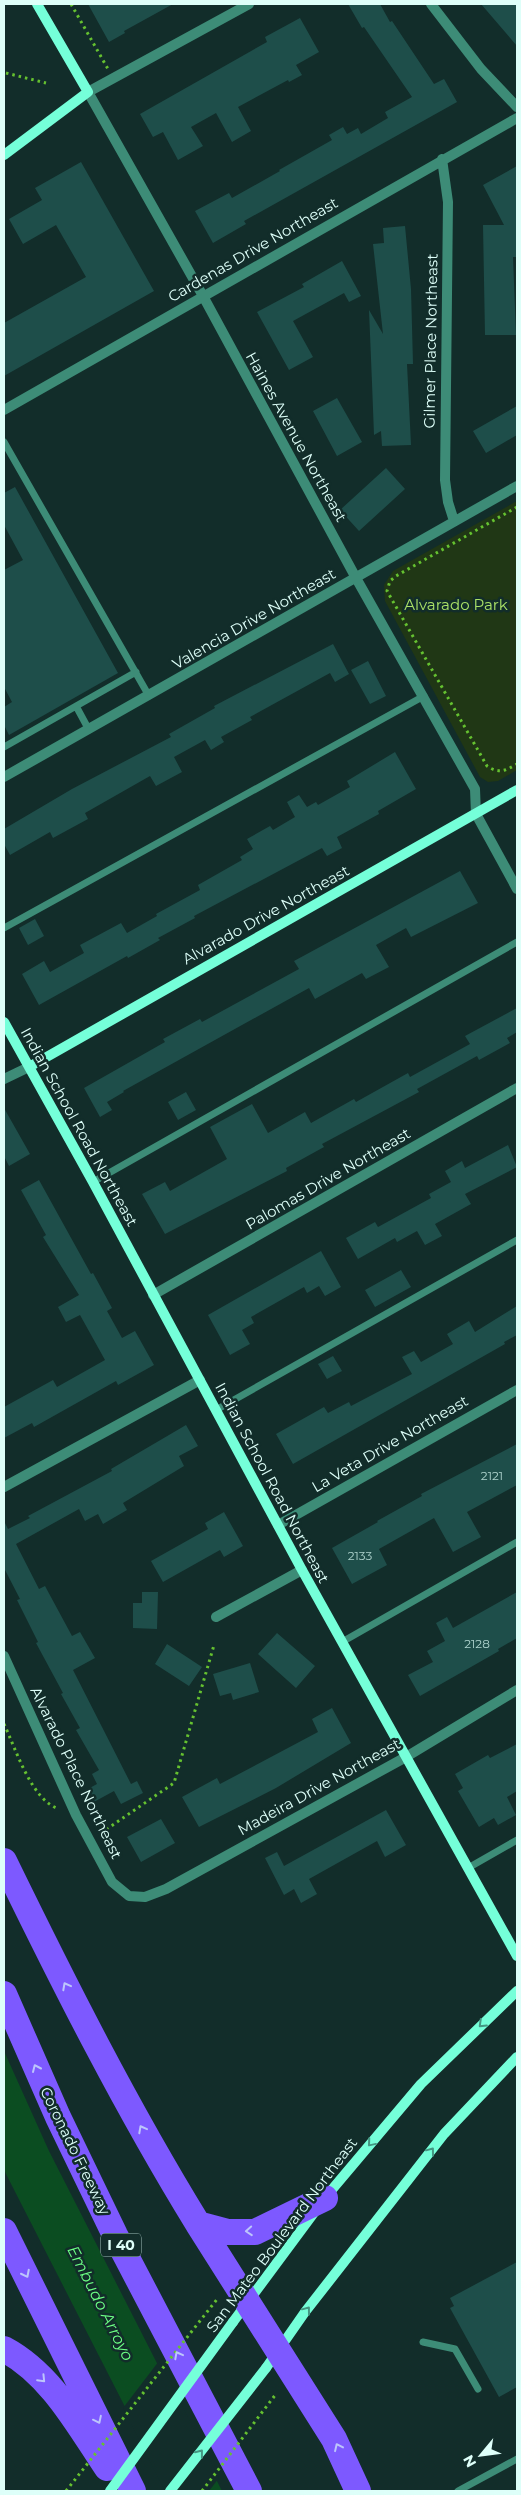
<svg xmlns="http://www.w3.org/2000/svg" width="521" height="2495" font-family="Montserrat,sans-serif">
	<rect width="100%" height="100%" fill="#122d2a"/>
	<path fill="#203715" d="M517,501V770L498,781L488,782L480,777L385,601L384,585L393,571Z"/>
	<path fill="#0b4d21" d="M4,2051L49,2151L222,2491H168L6,2174L4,2169Z"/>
	<path fill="#122d2a" d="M159,2361L219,2478L209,2491H165L123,2408Z"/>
	<path fill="#1e4e4a" d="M88,4H173L124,31L125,33L109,42Z
		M348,4H380L390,22L392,21L434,84L444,79L457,102L244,221L246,224L213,243L195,211L229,193L232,198L280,171L279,170L332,140L329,135L343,127L347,134L358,128L361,134L388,118L385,112L412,97L364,27L362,28Z
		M481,4H517V46Z
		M300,18L319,52L296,65L302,75L289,82L288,80L238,107L251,131L232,142L216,113L191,127L203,146L178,160L163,132L153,137L140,114L267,42L265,37Z
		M81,162L154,291L4,376V323L86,277L56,225L23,244L9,219L42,200L35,188Z
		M517,166V257H513L516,335H485L483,225H504L483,185Z
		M405,226L411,289L413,364H407L411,445L382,446L381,431L374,435L372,383L369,310L383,334L373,244L384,243L383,228Z
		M342,261L361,296L349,302L344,293L293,321L313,357L289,370L257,312L304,287L302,284Z
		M337,398L362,442L337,456L313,411Z
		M517,406V435L486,453L473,431Z
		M386,468L405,489L359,531L340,510Z
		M15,487L118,673L9,735L4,725V707L12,702L4,687V570L23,560L4,525V493Z
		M333,644L349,674L335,682L330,673L250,717L252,720L221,737L224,742L211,750L205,740L174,757L182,772L156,786L150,776L85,813L88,819L53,838L50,832L10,855L4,844V829L72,789L171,737L169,734L215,708L214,706Z
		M368,661L386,696L370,704L351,670Z
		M395,752L416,789L378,811L379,814L337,837L342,848L327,856L322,848L194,916L195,918L158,938L160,940L128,958L127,956L39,1005L22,974L44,961L50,972L84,953L80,945L121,923L127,933L157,916L156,914L200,890L198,885L242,860L240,857L253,849L247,839L270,826L273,830L295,817L287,802L299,795L307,807L316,802L318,805L350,787L347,781Z
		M460,871L478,903L411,937L406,928L376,945L389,967L366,979L362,973L315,999L309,988L123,1091L124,1092L107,1102L112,1110L100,1117L84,1088L165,1042L163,1039L200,1019L202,1022L299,969L294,961Z
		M35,919L44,936L28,945L19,928Z
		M517,1008V1032L507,1038L510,1043L479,1060L477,1056L417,1089L419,1092L322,1144L324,1147L286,1168L287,1171L165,1234L142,1194L165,1182L170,1191L227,1159L210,1127L252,1104L268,1133L305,1112L311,1123L354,1099L356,1102L408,1073L410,1077L470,1044L465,1036Z
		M186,1092L196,1110L178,1120L168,1102Z
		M4,1108L30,1154L9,1166L4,1156Z
		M508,1145L517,1167L465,1194L471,1204L435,1224L442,1236L425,1245L417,1231L397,1242L395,1238L358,1259L346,1238L375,1222L378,1227L431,1198L429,1194L451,1182L445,1171L462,1161L465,1168Z
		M39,1180L91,1274L93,1273L112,1308L107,1311L122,1338L135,1331L154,1365L118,1385L116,1381L34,1427L32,1423L4,1438V1407L53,1380L57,1387L105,1360L80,1315L66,1322L58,1307L79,1295L43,1237L46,1235L21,1190Z
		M321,1251L341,1287L325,1296L319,1286L307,1293L304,1287L251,1317L254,1323L242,1330L250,1344L230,1355L208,1315Z
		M401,1270L411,1287L375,1307L365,1290Z
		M517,1306V1335L504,1342L505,1344L293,1464L276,1434L324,1407L328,1413L349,1402L351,1406L412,1374L402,1357L414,1351L421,1362L453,1344L447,1334L469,1321L475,1332Z
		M333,1356L342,1371L327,1379L318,1364Z
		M186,1425L198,1446L179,1456L184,1466L123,1503L127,1510L103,1524L98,1514L85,1521L79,1509L16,1544L39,1589L45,1586L72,1636L80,1632L95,1658L73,1670L131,1784L137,1781L143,1793L121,1804L114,1791L92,1803L86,1790L97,1784L92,1774L99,1770L76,1730L80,1728L61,1694L63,1693L36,1643L38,1642L17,1600L20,1599L4,1568V1521L8,1529L30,1518L28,1516L112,1471L111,1469Z
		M517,1444V1485L467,1512L481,1537L453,1552L434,1518L379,1549L387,1565L352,1584L332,1548L378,1522L377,1521L422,1496L421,1494Z
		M224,1512L243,1546L224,1557L220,1550L163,1582L151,1561L208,1529L205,1523Z
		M142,1592H158L157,1629L133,1628V1603H142Z
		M517,1592V1638L498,1649L499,1651L420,1696L408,1675L433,1662L427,1651L445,1641L436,1623L447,1617L453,1628Z
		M277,1633L315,1666L296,1688L258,1654Z
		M167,1644L202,1667L189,1686L155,1664Z
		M250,1663L259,1692L233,1700L231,1693L220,1696L213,1674Z
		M332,1708L351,1743L276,1788L199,1827L182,1797L217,1778L220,1784L318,1732L312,1719Z
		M517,1744V1791L507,1797L516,1815L498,1825L494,1818L479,1827L458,1791L463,1788L455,1774L488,1755L490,1758Z
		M386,1810L406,1845L385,1857L377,1841L309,1879L317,1894L301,1903L294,1889L284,1895L265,1858L277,1852L284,1866Z
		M161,1819L175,1843L141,1862L127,1837Z
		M517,2262V2387L499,2397L450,2308L454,2306L450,2298Z"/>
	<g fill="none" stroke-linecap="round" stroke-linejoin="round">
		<path stroke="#65c130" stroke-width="3" stroke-dasharray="2.5 4" stroke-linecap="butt" d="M71,4L108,69
			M6,73L46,83
			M517,507L396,576L390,581L387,591L487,766C499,774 505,771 517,764
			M4,1724C16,1749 31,1800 59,1809
			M101,1833L174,1783L214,1645"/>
		<path stroke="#3d8c77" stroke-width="7" d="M4,442L149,696
			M76,706L89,730
			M4,747L136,672
			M4,928L424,696
			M93,1182L517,942
			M216,1410L517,1240
			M342,1642L517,1542
			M468,1868L517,1840
			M423,2342L455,2349L478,2389
			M458,2491L517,2459"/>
		<path stroke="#3d8c77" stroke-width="10" d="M249,4L88,92L203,296L356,578L475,789L476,814L517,889
			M431,4L481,69L517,107
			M442,159L448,202L445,480L448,502L454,521
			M4,410L517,118
			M4,777L517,486
			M4,1079L29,1067
			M153,1295L517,1088
			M4,1487L200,1380
			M278,1525L517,1390
			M216,1617L302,1570
			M4,1656L76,1815L112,1882L129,1896L145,1897L166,1889L406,1757L517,1690"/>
		<path stroke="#75ffd9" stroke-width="10" d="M4,155L88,92L37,4
			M4,1022L93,1182L302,1570L517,1956
			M29,1067L517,790
			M324,2199L421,2084L517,1991
			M233,2322L316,2210
			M266,2368L305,2312L444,2134L517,2057"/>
		<path stroke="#7d59ff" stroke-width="26" d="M4,1861C64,1984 126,2107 198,2224L228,2232H255L325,2198
			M4,1994L58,2117L115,2235L249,2491
			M198,2224L334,2439L358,2491
			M4,2231L133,2491
			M4,2349C51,2374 78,2425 107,2468"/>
		<path stroke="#65c130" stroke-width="3" stroke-dasharray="2.5 4" stroke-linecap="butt" d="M66,2491L218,2298
			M202,2491L276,2394"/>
		<path stroke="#75ffd9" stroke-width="10" d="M110,2491L233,2322
			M170,2491L266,2368"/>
	</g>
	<defs><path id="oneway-chevron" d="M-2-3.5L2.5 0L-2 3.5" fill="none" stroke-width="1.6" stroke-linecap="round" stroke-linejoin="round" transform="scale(1.25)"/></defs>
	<g stroke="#bcc5fb">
		<use href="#oneway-chevron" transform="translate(66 1986) rotate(-118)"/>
		<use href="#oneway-chevron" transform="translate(36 2068) rotate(-114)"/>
		<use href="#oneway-chevron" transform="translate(142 2129) rotate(-118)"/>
		<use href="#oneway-chevron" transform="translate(249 2231) rotate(176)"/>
		<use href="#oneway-chevron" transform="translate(26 2274) rotate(63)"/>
		<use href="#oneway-chevron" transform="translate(178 2355) rotate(-118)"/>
		<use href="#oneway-chevron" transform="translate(42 2379) rotate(46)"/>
		<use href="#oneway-chevron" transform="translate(98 2420) rotate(64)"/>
		<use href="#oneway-chevron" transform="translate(338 2447) rotate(-115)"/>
	</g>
	<g stroke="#449682">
		<use href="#oneway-chevron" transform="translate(482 2024) rotate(136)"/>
		<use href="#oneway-chevron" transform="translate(371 2143) rotate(130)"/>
		<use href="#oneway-chevron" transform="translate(431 2151) rotate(-53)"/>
		<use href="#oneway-chevron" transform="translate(307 2310) rotate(-53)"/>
		<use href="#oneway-chevron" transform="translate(200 2453) rotate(-52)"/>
	</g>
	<g text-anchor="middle" stroke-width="5" stroke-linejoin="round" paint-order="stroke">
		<g font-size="12" fill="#aed3cd">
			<text x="492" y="1480">2121</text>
			<text x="360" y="1560">2133</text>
			<text x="477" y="1648">2128</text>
		</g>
		<rect fill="#122d2a" stroke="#a1c0bb" stroke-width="1" x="101" y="2233.5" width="40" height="23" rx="4"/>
		<g font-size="14" font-weight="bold" fill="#defff9">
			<text x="121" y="2250">I 40</text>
		</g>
		<g font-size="15" fill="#defff9" stroke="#122d2a">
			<text transform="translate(253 250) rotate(-30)" y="5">Cardenas Drive Northeast</text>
			<text transform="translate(431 341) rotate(-89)" y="5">Gilmer Place Northeast</text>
			<text transform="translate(296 437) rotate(61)" y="5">Haines Avenue Northeast</text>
			<text transform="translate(254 619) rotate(-30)" y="5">Valencia Drive Northeast</text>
			<text transform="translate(266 915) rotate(-29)" y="5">Alvarado Drive Northeast</text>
			<text transform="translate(79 1127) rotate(61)" y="5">Indian School Road Northeast</text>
			<text transform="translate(328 1179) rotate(-30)" y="5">Palomas Drive Northeast</text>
			<text transform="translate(390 1444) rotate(-30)" y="5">La Veta Drive Northeast</text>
			<text transform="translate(272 1483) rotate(62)" y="5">Indian School Road Northeast</text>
			<text transform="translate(76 1773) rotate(64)" y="5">Alvarado Place Northeast</text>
			<text transform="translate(319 1787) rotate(-29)" y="5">Madeira Drive Northeast</text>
			<text transform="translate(75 2151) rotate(64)" y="5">Coronado Freeway</text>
			<text transform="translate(282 2235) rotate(-53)" y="5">San Mateo Boulevard Northeast</text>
		</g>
		<g font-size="15" fill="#abe267" stroke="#122d2a">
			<text x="456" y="610">Alvarado Park</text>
		</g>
		<g font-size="16" font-style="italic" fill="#6cff84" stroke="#122d2a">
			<text transform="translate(101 2303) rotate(63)" y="6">Embudo Arroyo</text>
		</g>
	</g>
	<rect width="521" height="2495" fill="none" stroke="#defff9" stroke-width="10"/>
	<g transform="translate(481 2455) rotate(241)" stroke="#122d2a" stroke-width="4" paint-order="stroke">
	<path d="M0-4L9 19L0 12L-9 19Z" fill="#defff9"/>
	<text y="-8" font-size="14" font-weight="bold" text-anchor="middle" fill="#defff9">N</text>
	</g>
</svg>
